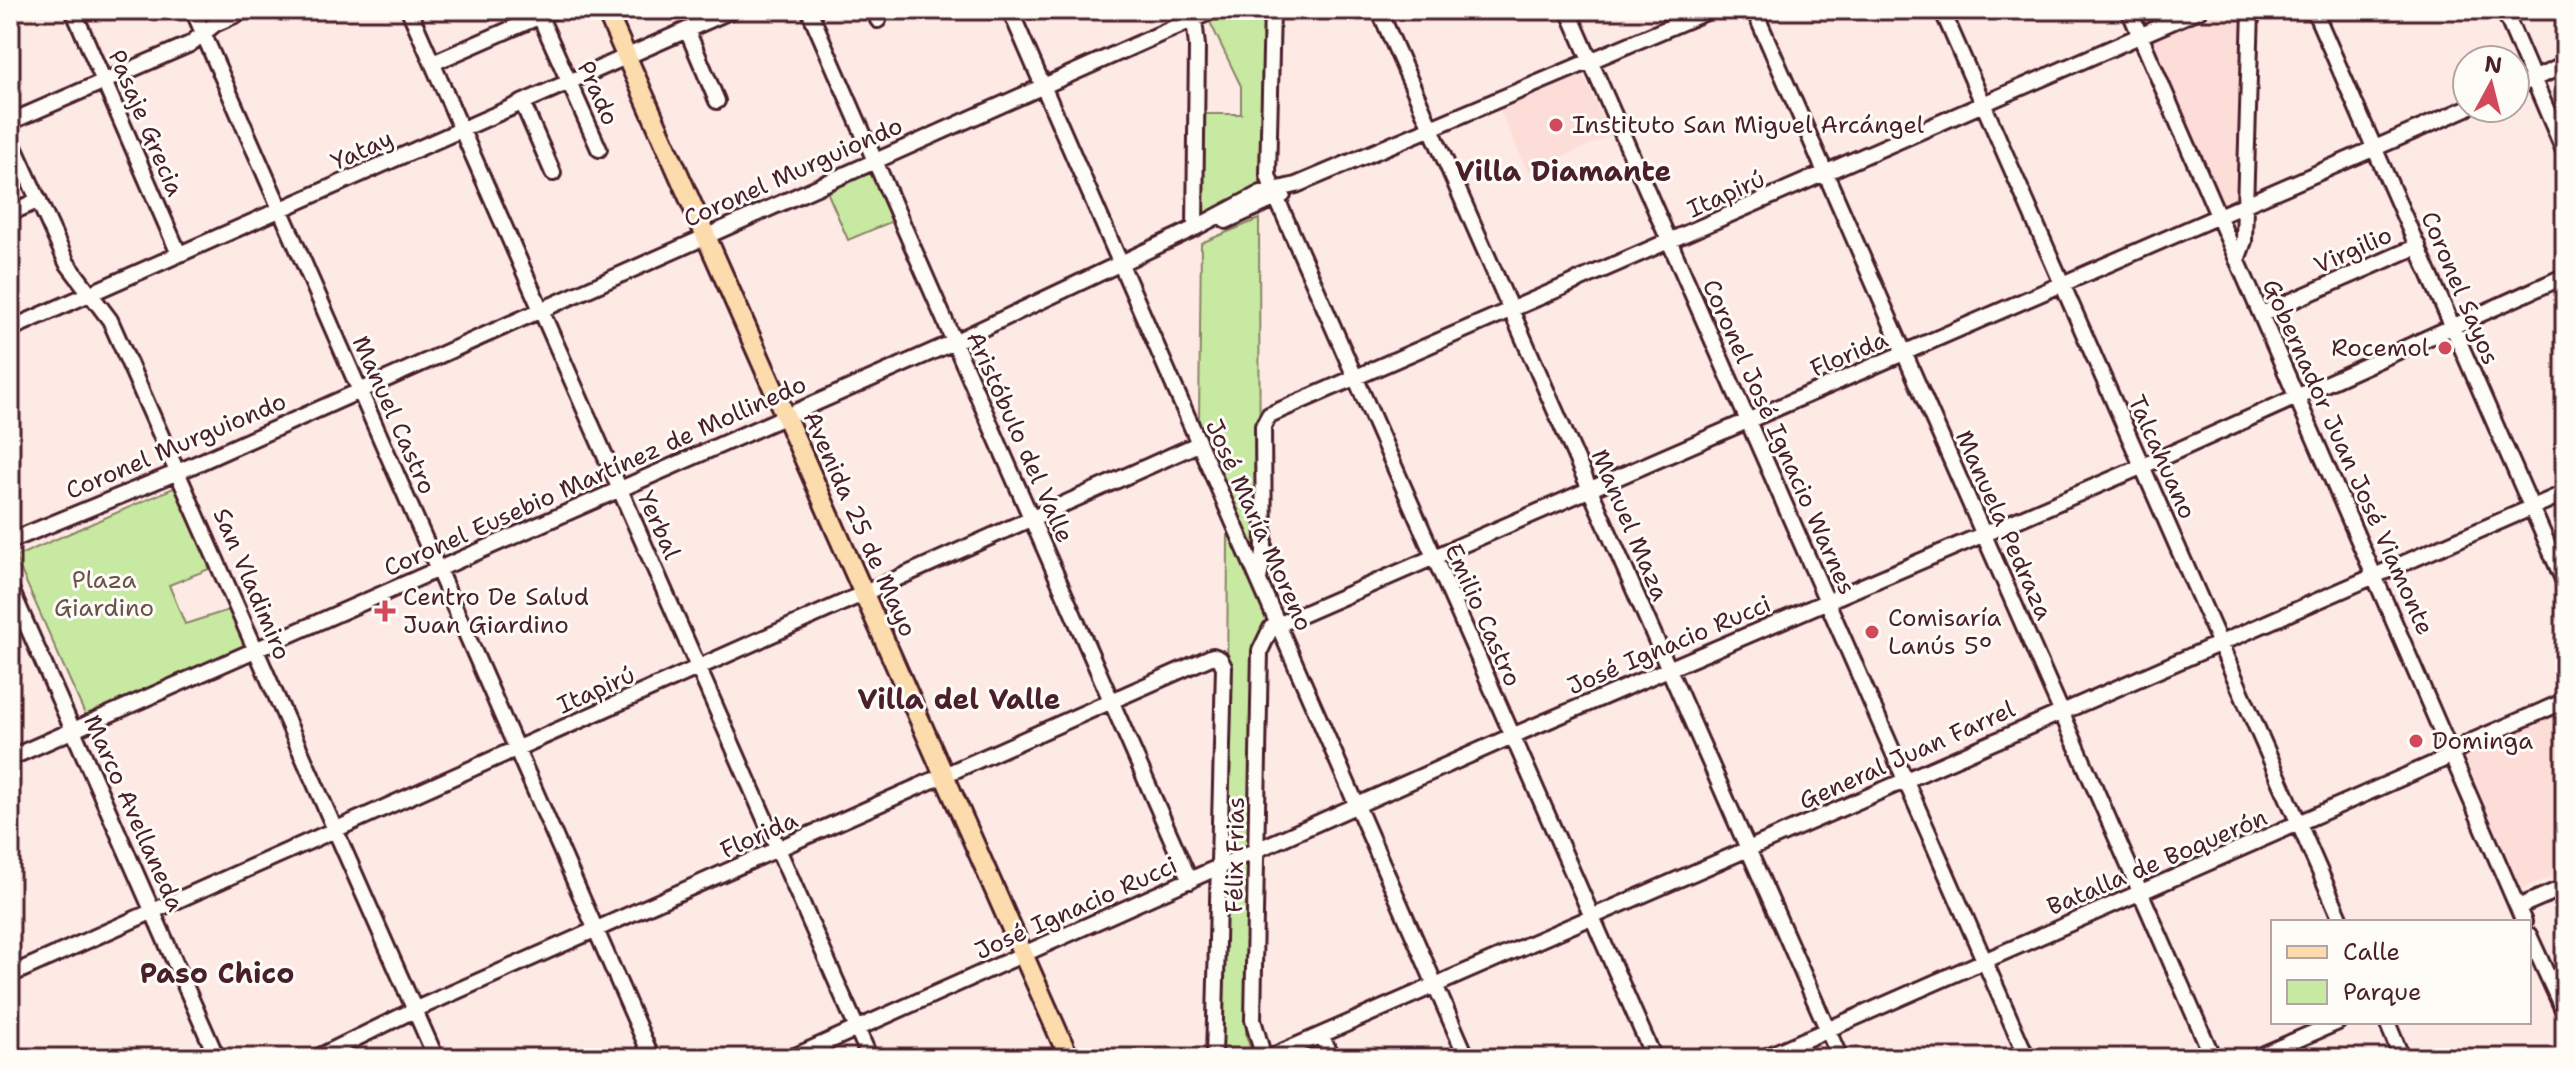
<svg xmlns="http://www.w3.org/2000/svg" width="2575" height="1068" font-family="'Shantell Sans',sans-serif">
	<rect width="100%" height="100%" fill="#fdeae5"/>
	<filter id="ink" filterUnits="userSpaceOnUse"><feTurbulence type="fractalNoise" baseFrequency=".0125" numOctaves="2"/><feDisplacementMap in="SourceGraphic" scale="16" xChannelSelector="R" yChannelSelector="G"/><feConvolveMatrix kernelMatrix="1 2 1 2 8 2 1 2 1" color-interpolation-filters="sRGB"/></filter>
	<g filter="url(#ink)">
		<path fill="#fdddd8" d="M2131,10H2243L2237,244Z
			M1582,73L1610,136L1528,172L1500,110Z
			M2565,709V871L2521,889L2461,749Z"/>
		<path fill="#c8e9a1" stroke="#898466" stroke-width="2" d="M1234,10H1268L1266,188L1197,220L1199,114H1241V86L1209,20Z
			M871,169L893,221L848,240L826,189Z
			M1259,219L1260,554L1254,557L1195,422L1199,421L1201,243Z
			M178,486L214,567L169,585L185,624L232,609L249,648L87,719L15,557Z
			M1233,533L1269,616L1252,842L1248,848L1226,858L1228,535Z
			M1248,863L1251,867L1246,1035L1252,1053L1249,1058H1221L1225,878L1227,872Z"/>
		<g fill="none" stroke-linecap="round" stroke-linejoin="round">
			<defs>
				<path id="minor" d="M73,10L179,254
					M193,10L652,1058
					M409,10L870,1058
					M537,10L599,149
					M809,10L1190,881
					M874,10L878,20
					M1010,10L1467,1058
					M1193,10L1197,46L1195,228
					M1272,10L1268,175L1273,190L1654,1058
					M1379,10L1840,1058
					M1568,10L2027,1058
					M1754,10L2213,1058
					M1942,10L2342,922
					M2129,10L2524,922
					M2314,10L2565,584
					M2504,10L2565,153
					M687,30L717,101
					M433,63L554,10
					M2515,87L2565,65
					M523,104L553,173
					M10,122L190,44L215,24L246,10
					M10,138L67,263L110,320L436,1058
					M10,213L39,200
					M1226,221L1283,195
					M2237,260L2244,241L2251,10
					M2262,314L2418,246
					M10,329L732,10
					M10,541L178,472L1214,10
					M1259,579L1264,553L1263,426L1269,415L2199,10
					M10,587L217,1058
					M10,758L954,342L1195,228L1261,193L1296,185L1711,10
					M2518,907L2565,887
					M2529,935L2565,1014
					M10,975L1198,444
					M2387,1022L2402,1058
					M1321,1035L1332,1058
					M316,1058L414,1010L1213,656L1220,659L1224,667L1214,1058
					M791,1058L1512,736L2143,466L2565,276
					M1264,1058L1253,1020L1260,651L1271,628L2467,108
					M1268,1058L2565,493
					M1763,1058L2442,760L2468,743L2565,701
					M2255,1058L2338,1022"/>
				<path id="major" d="M606,10L1069,1058"/>
			</defs>
			<use href="#minor" stroke="#4a1f2b" stroke-width="20"/>
			<use href="#major" stroke="#4a1f2b" stroke-width="24"/>
			<use href="#minor" stroke="#fdfcf7" stroke-width="14"/>
			<use href="#major" stroke="#fcdcac" stroke-width="18"/>
		</g>
	</g>
	<g fill="#d1495b" stroke="#fdfcf7" stroke-width="3">
		<circle cx="1556" cy="125" r="8"/>
		<circle cx="2445" cy="348" r="8"/>
		<path d="M381 599h8v8h8v8h-8v8h-8v-8h-8v-8h8z"/>
		<circle cx="1872" cy="632" r="8"/>
		<circle cx="2416" cy="741" r="8"/>
	</g>
	<g text-anchor="middle" stroke-width="6" stroke-linejoin="round" paint-order="stroke">
		<g font-size="24" fill="#4a1f2b" stroke="#fdfcf7">
			<text transform="translate(598 93) rotate(66)" y="8">Prado</text>
			<text transform="translate(146 123) rotate(67)" y="8">Pasaje Grecia</text>
			<text transform="translate(362 150) rotate(-24)" y="8">Yatay</text>
			<text transform="translate(793 172) rotate(-24)" y="8">Coronel Murguiondo</text>
			<text transform="translate(1726 194) rotate(-24)" y="8">Itapirú</text>
			<text transform="translate(2353 250) rotate(-24)" y="8">Virgilio</text>
			<text transform="translate(2460 288) rotate(67)" y="8">Coronel Sayos</text>
			<text transform="translate(1849 354) rotate(-23)" y="8">Florida</text>
			<text transform="translate(394 415) rotate(66)" y="8">Manuel Castro</text>
			<text transform="translate(1020 437) rotate(66)" y="8">Aristóbulo del Valle</text>
			<text transform="translate(1779 437) rotate(66)" y="8">Coronel José Ignacio Warnes</text>
			<text transform="translate(176 446) rotate(-23)" y="8">Coronel Murguiondo</text>
			<text transform="translate(2162 457) rotate(66)" y="8">Talcahuano</text>
			<text transform="translate(2348 457) rotate(66)" y="8">Gobernador Juan José Viamonte</text>
			<text transform="translate(595 476) rotate(-24)" y="8">Coronel Eusebio Martínez de Mollinedo</text>
			<text transform="translate(860 524) rotate(66)" y="8">Avenida 25 de Mayo</text>
			<text transform="translate(659 525) rotate(66)" y="8">Yerbal</text>
			<text transform="translate(1259 525) rotate(66)" y="8">José María Moreno</text>
			<text transform="translate(1630 525) rotate(67)" y="8">Manuel Maza</text>
			<text transform="translate(2004 525) rotate(66)" y="8">Manuela Pedraza</text>
			<text transform="translate(252 584) rotate(67)" y="8">San Vladimiro</text>
			<text transform="translate(1483 615) rotate(66)" y="8">Emilio Castro</text>
			<text transform="translate(1669 645) rotate(-23)" y="8">José Ignacio Rucci</text>
			<text transform="translate(596 690) rotate(-24)" y="8">Itapirú</text>
			<text transform="translate(1907 755) rotate(-24)" y="8">General Juan Farrel</text>
			<text transform="translate(134 813) rotate(66)" y="8">Marco Avellaneda</text>
			<text transform="translate(759 835) rotate(-24)" y="8">Florida</text>
			<text transform="translate(1235 855) rotate(-89)" y="8">Félix Frias</text>
			<text transform="translate(2157 862) rotate(-23)" y="8">Batalla de Boquerón</text>
			<text transform="translate(1076 908) rotate(-24)" y="8">José Ignacio Rucci</text>
		</g>
		<g font-size="24" fill="#4a1f2b" stroke="#fdfcf7" text-anchor="start">
			<text x="1572" y="133">Instituto San Miguel Arcángel</text>
			<text x="2429" y="356" text-anchor="end">Rocemol</text>
			<text x="403" y="605">Centro De Salud<tspan x="403" dy="28">Juan Giardino</tspan></text>
			<text x="1888" y="626">Comisaría<tspan x="1888" dy="28">Lanús 5°</tspan></text>
			<text x="2432" y="749">Dominga</text>
		</g>
		<g font-size="24" fill="#6a5248" stroke="#fdfcf7">
			<text x="104" y="588">Plaza<tspan x="104" dy="28">Giardino</tspan></text>
		</g>
		<g font-size="28" font-weight="bold" fill="#4a1f2b" stroke="#fdfcf7">
			<text x="1563" y="181">Villa Diamante</text>
			<text x="959" y="709">Villa del Valle</text>
			<text x="217" y="983">Paso Chico</text>
		</g>
	</g>
	<rect width="2575" height="1068" fill="none" stroke="#fdfcf7" stroke-width="40"/>
	<rect x="20" y="20" width="2535" height="1028" fill="none" stroke="#4a1f2b" stroke-width="3" filter="url(#ink)"/>
	<rect x="2271" y="920" width="260" height="104" fill="#fdfcf7" stroke="#b5a4a5" stroke-width="2"/>
	<rect x="2287" y="946" width="40" height="12" fill="#fcdcac" stroke="#b5a4a5" stroke-width="2"/>
	<text x="2343" y="960" font-size="24" fill="#4a1f2b">Calle</text>
	<rect x="2287" y="980" width="40" height="24" fill="#c8e9a1" stroke="#b5a4a5" stroke-width="2"/>
	<text x="2343" y="1000" font-size="24" fill="#4a1f2b">Parque</text>
	<g transform="translate(2491 84) rotate(7)"><circle r="38" fill="#fdfcf7" stroke="#b5a4a5" stroke-width="2"/>
	<path d="M0-6L14 30L0 20L-14 30Z" fill="#d1495b"/>
	<text y="-12" font-size="22" font-weight="bold" text-anchor="middle" fill="#4a1f2b">N</text>
	</g>
</svg>
